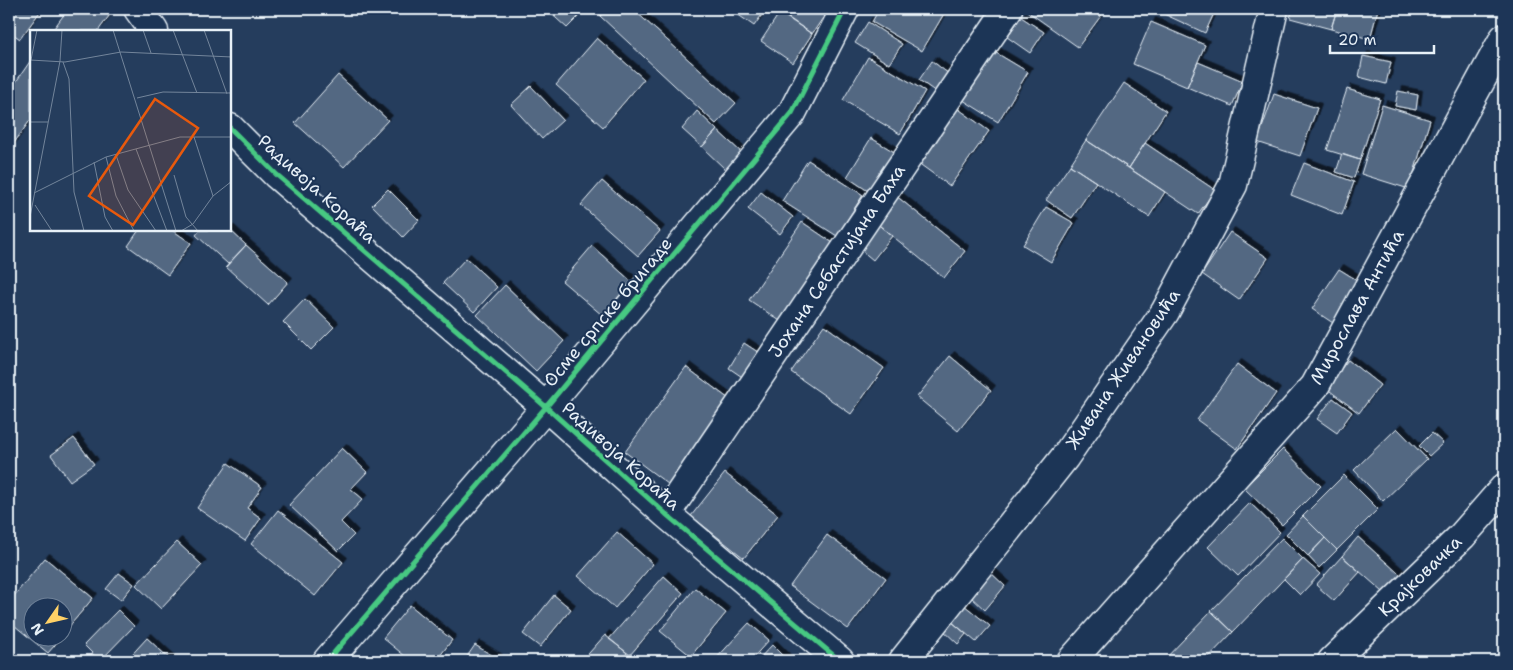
<svg xmlns="http://www.w3.org/2000/svg" width="1513" height="670" font-family="'Shantell Sans',sans-serif">
	<defs>
		<filter id="shadow"><feDropShadow dx="4.5" dy="-4.5" stdDeviation="0" flood-color="#0009"/></filter>
	</defs>
	<rect width="100%" height="100%" fill="#253d5d"/>
	<filter id="ink" filterUnits="userSpaceOnUse"><feTurbulence type="fractalNoise" baseFrequency=".02" numOctaves="2"/><feDisplacementMap in="SourceGraphic" scale="10" xChannelSelector="R" yChannelSelector="G"/><feConvolveMatrix kernelMatrix="1 2 1 2 8 2 1 2 1" color-interpolation-filters="sRGB"/></filter>
	<g filter="url(#ink)">
		<path fill="#536782" stroke="#e8f1f8" filter="url(#shadow)" d="M9,9H42L20,39L9,31Z
			M68,9H99L109,16L98,31H52Z
			M546,9H586L567,28Z
			M607,9H633L736,103L716,124L600,16Z
			M730,9H766L754,26Z
			M774,9H829L812,34Z
			M879,9H940L945,12L922,51L872,22Z
			M1028,9H1106L1078,47L1027,11Z
			M1153,9H1216L1205,33Z
			M1293,9H1337L1331,29L1290,18Z
			M1337,9H1378L1370,39L1331,29Z
			M780,12L812,34L793,63L761,41Z
			M1021,17L1044,32L1030,53L1007,37Z
			M868,22L902,44L889,64L855,43Z
			M1151,22L1205,45L1187,87L1133,64Z
			M597,38L644,79L603,127L556,85Z
			M993,51L1028,72L998,122L963,100Z
			M1363,56L1391,62L1386,84L1359,77Z
			M868,57L925,91L900,134L843,100Z
			M31,60V119L9,150V92Z
			M932,61L949,74L936,92L919,80Z
			M1198,62L1243,81L1232,106L1187,87Z
			M338,75L388,120L344,167L295,123Z
			M1124,83L1166,111L1129,168L1086,140Z
			M531,86L563,120L542,139L511,105Z
			M1347,89L1380,99L1360,160L1327,150Z
			M1398,91L1418,95L1416,110L1395,106Z
			M1274,94L1317,108L1300,156L1257,142Z
			M953,105L989,131L950,186L914,160Z
			M1382,105L1430,120L1409,189L1361,174Z
			M697,111L717,130L702,147L682,129Z
			M717,130L742,153L726,170L702,147Z
			M871,138L896,153L871,193L847,177Z
			M1086,140L1165,192L1149,217L1070,165Z
			M1145,143L1215,190L1198,214L1129,168Z
			M1342,154L1360,160L1354,178L1336,172Z
			M808,160L863,195L837,236L782,201Z
			M1304,163L1354,182L1342,215L1291,195Z
			M1070,165L1096,182L1072,218L1046,200Z
			M602,181L660,231L638,256L581,205Z
			M388,189L419,220L403,237L372,205Z
			M761,192L793,217L780,234L748,209Z
			M895,195L965,251L944,278L874,221Z
			M1046,207L1074,223L1051,262L1023,245Z
			M874,221L892,236L873,260L855,245Z
			M802,222L836,245L783,323L749,300Z
			M139,230H172L191,243L168,275L128,246Z
			M200,230H230L246,245L228,264L196,235Z
			M1230,232L1268,258L1239,300L1202,274Z
			M246,245L288,282L268,305L226,267Z
			M592,246L632,282L602,315L562,281Z
			M466,258L497,287L474,312L443,283Z
			M1339,269L1360,282L1333,323L1312,309Z
			M505,285L564,341L536,371L477,315Z
			M305,299L334,327L311,350L283,322Z
			M824,325L884,368L851,414L791,372Z
			M744,343L764,356L748,381L729,368Z
			M950,356L991,390L958,431L917,397Z
			M1348,360L1380,385L1359,413L1326,388Z
			M1237,364L1276,393L1237,449L1197,420Z
			M686,367L733,402L672,487L625,452Z
			M1333,398L1352,412L1337,433L1317,419Z
			M1397,428L1427,459L1383,501L1354,470Z
			M1432,433L1443,443L1429,456L1419,446Z
			M74,438L94,464L70,481L51,455Z
			M342,448L367,472L351,489L363,499L341,522L354,535L338,551L289,505Z
			M1283,449L1321,486L1282,525L1244,488Z
			M228,463L262,487L247,508L261,518L245,541L197,508Z
			M725,473L778,515L744,558L691,516Z
			M1344,475L1378,509L1337,550L1303,516Z
			M1250,503L1280,532L1238,576L1208,547Z
			M278,510L343,562L315,596L251,544Z
			M1303,516L1325,538L1308,556L1286,534Z
			M617,532L653,564L615,608L578,576Z
			M827,535L886,578L848,629L790,586Z
			M1358,537L1407,581L1391,599L1342,556Z
			M1282,538L1303,559L1233,632L1211,611Z
			M1325,538L1337,550L1319,568L1308,556Z
			M177,542L202,565L161,609L136,585Z
			M1342,556L1360,572L1334,601L1316,585Z
			M45,558L93,598L62,635V608H32V638H61L48,653L9,621V602Z
			M1303,559L1320,574L1300,595L1284,579Z
			M119,573L134,584L121,600L106,589Z
			M991,573L1005,586L985,610L971,597Z
			M664,576L683,593L630,655L609,639Z
			M695,588L726,613L691,656L660,631Z
			M554,595L571,609L540,647L523,634Z
			M410,605L452,640L436,661H411L383,638Z
			M964,605L990,626L976,642L951,621Z
			M118,610L134,626L100,661L84,645Z
			M1211,611L1233,632L1205,661H1163Z
			M951,621L966,634L958,644L943,630Z
			M749,623L769,640L750,661H714Z
			M605,635L627,653L620,661H582Z
			M147,638L172,661H126Z
			M475,645L498,659L497,661H464Z
			M772,645L788,661H757Z"/>
		<g fill="none" stroke-linecap="round" stroke-linejoin="round">
			<defs>
				<path id="minor" d="M138,9L154,31
					M230,128L277,175L546,407L666,514L840,661
					M666,514L1008,9
					M327,661L546,407L792,113L845,9
					M903,661L1065,457L1165,312L1233,185L1274,9
					M1071,661L1315,386L1504,38
					M1332,661L1462,536L1504,488"/>
			</defs>
			<use href="#minor" stroke="#e8f1f8" stroke-width="31"/>
			<use href="#minor" stroke="#1d3557" stroke-width="28"/>
			<defs>
				<path id="cycleway" d="M230,128L277,175L546,407L666,514L840,661
					M327,661L546,407L792,113L845,9"/>
			</defs>
			<use href="#cycleway" stroke="#1d3557" stroke-width="8"/>
			<use href="#cycleway" stroke="#46c982" stroke-width="5"/>
		</g>
	</g>
	<g text-anchor="middle" stroke-width="4" stroke-linejoin="round" paint-order="stroke">
		<g font-size="18" fill="#e8f1f8" stroke="#1d3557">
			<text transform="translate(317 189) rotate(42)" y="6">Радивоја Кораћа</text>
			<text transform="translate(837 261) rotate(-56)" y="6">Јохана Себастијана Баха</text>
			<text transform="translate(1357 307) rotate(-61)" y="6">Мирослава Антића</text>
			<text transform="translate(608 312) rotate(-50)" y="6">Осме српске бригаде</text>
			<text transform="translate(1123 369) rotate(-56)" y="6">Живана Живановића</text>
			<text transform="translate(621 456) rotate(42)" y="6">Радивоја Кораћа</text>
			<text transform="translate(1420 576) rotate(-44)" y="6">Крајковачка</text>
		</g>
	</g>
	<g transform="translate(30 30)">
		<rect width="201" height="201" fill="#253d5d"/>
		<path fill="none" stroke="#73859b" stroke-width="1" d="M83,0L146,201M113,0L121,23M143,0L167,63M174,0L197,64M0,30L35,32L91,22L202,27M1,30L7,0M33,32L39,49L44,162L54,201M107,68L133,62L202,63M0,92H18M164,107L183,166M106,119L137,201M86,125L98,160L126,201M76,127L86,166L104,201M64,132L75,187L83,201M144,145L156,187L168,201M4,163L76,127L150,107H202M5,175L22,201M0,187L30,31L32,0M151,201L163,194L183,166L202,151"/>
		<path fill="#e8590c" fill-opacity="0.15" stroke="#e8590c" stroke-width="2.5" d="M125,69L168,98L103,195L59,166Z"/>
		<rect width="201" height="201" fill="none" stroke="#e8f1f8" stroke-width="2.5"/>
	</g>
	<rect width="1513" height="670" fill="none" stroke="#1d3557" stroke-width="30"/>
	<rect x="15" y="15" width="1483" height="640" fill="none" stroke="#e8f1f8" stroke-width="2" filter="url(#ink)"/>
	<g transform="translate(48 622) rotate(236)"><circle r="24" fill="#1d3557" stroke="#6e8097"/>
	<path d="M0-4L9 19L0 12L-9 19Z" fill="#ffd166"/>
	<text y="-8" font-size="14" font-weight="bold" text-anchor="middle" fill="#e8f1f8">N</text>
	</g>
	<path d="M1330 45v8h104v-8" fill="none" stroke="#e8f1f8" stroke-width="2.5"/>
	<text x="1338" y="45" font-size="15" fill="#e8f1f8" stroke="#1d3557" stroke-width="4" paint-order="stroke">20 m</text>
</svg>
